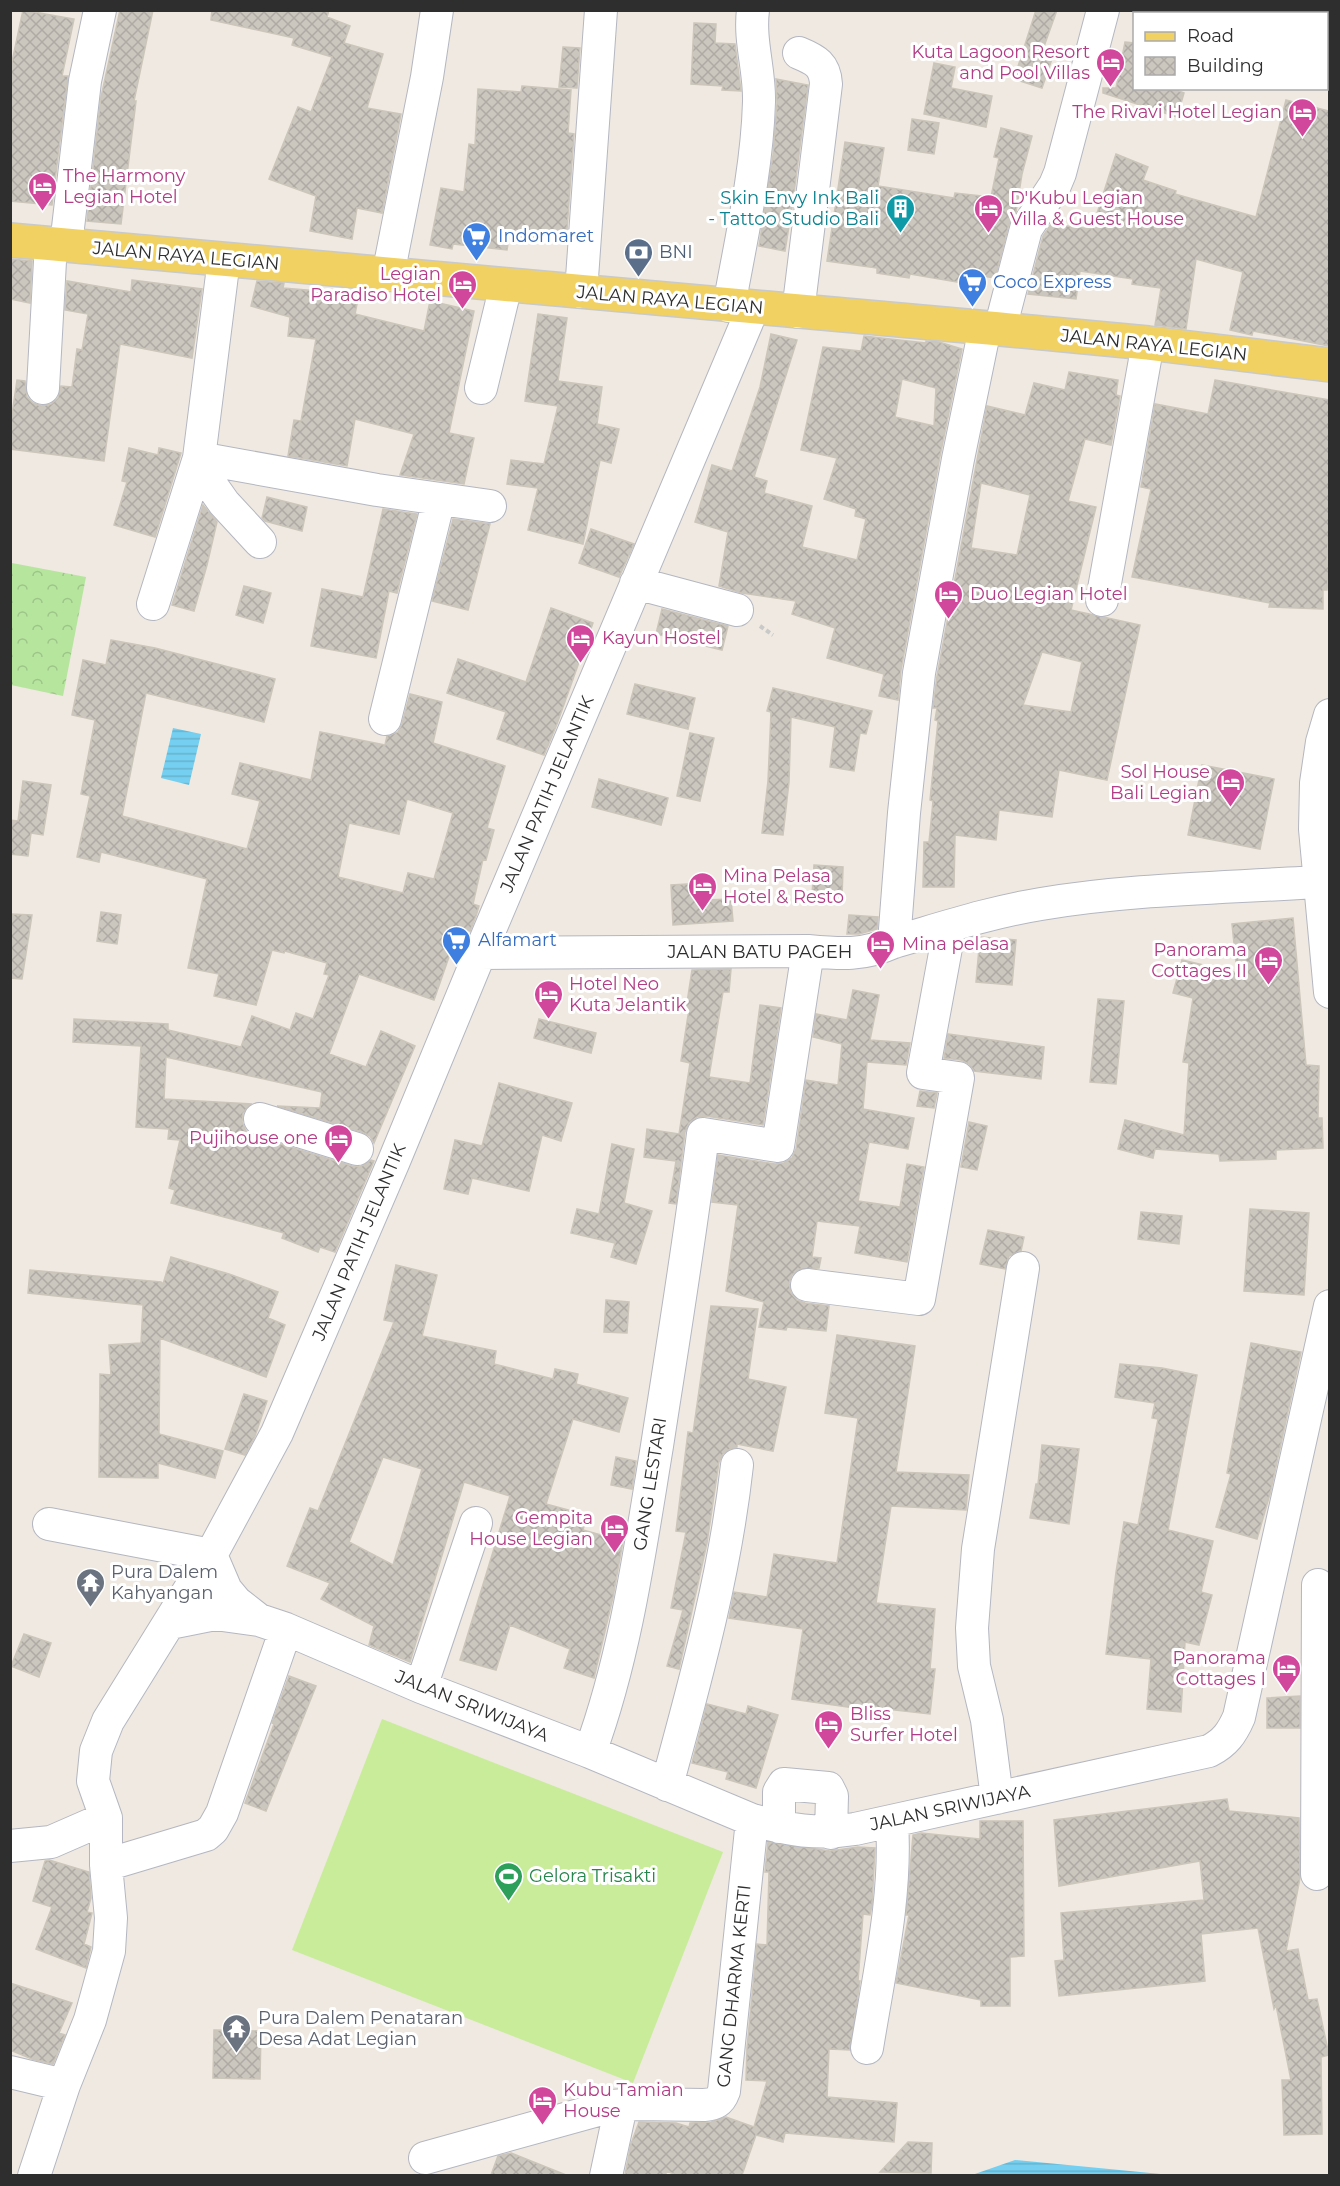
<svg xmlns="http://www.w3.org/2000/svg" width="1340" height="2186" font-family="Montserrat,sans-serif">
	<defs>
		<pattern id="forest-crowns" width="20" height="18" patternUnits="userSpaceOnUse" patternTransform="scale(1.5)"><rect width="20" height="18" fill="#b6e59e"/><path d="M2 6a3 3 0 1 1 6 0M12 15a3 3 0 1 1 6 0" fill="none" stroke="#9dc588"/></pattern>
		<pattern id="water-rules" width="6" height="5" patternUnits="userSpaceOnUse" patternTransform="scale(1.5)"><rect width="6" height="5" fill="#75cff0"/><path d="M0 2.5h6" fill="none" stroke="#66b2ce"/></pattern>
		<pattern id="building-cross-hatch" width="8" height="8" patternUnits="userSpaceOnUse" patternTransform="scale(1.5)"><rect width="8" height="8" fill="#cbc7bf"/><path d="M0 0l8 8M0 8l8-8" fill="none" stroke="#afaba4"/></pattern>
	</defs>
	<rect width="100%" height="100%" fill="#efe9e1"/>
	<path fill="url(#forest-crowns)" d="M12,563L86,577L63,696L11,685Z"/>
	<path fill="#c9ec9a" d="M382,1719L723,1852L633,2083L292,1950Z"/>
	<path fill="url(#water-rules)" d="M173,728L201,734L189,785L161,778Z
		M1015,2160L1171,2175H972Z"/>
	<path fill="url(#building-cross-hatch)" stroke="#cbc5ba" stroke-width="1.5" fill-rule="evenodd" d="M23,10L74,19L62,76H68L52,205L10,201V71Z
		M120,10H153L134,101H136L121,224L87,221L101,97Z
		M212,10H329L327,17L350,26L344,43L383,54L367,108L401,114L382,213L357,208L352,239L310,231L316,196L269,179L298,107L311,112L332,57L292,45L294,38L211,20Z
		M1036,10H1057L1042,52L1053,56L1042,88L1014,79Z
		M694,23L716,24L715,43L735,44L741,91L722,90L723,86L691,84Z
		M1125,42L1134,43V88H1171L1184,93L1177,117L1103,93V88H1116Z
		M563,47L580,48L577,88L559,87Z
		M934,63L955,67L951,88L992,96L986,127L924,114Z
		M776,79L808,85L793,201L785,251L759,246L773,155L777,103Z
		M522,86L571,90L568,133L574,134L566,243L509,238L507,250L453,244L452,249L430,245L441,188L464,192L469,144L475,145L478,89L521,92Z
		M1286,100L1329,111V346L1253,331L1252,335L1230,330L1243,272L1196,259L1186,329L1155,325L1161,288L1132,284L1133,279L1080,271L1076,299L1028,294L1043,236L1051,224L1092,229L1116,154L1148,167L1143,180L1176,191L1175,194L1256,217Z
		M912,119L939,123L934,154L908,150Z
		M1001,128L1032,136L1022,174L1016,212L1009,224L995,278L982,276L980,286L910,274L909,278L877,273V268L827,261L845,142L884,148L878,186L954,198L955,193L991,197L999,158L994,157Z
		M10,259L32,261L30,303L10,299Z
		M132,280L202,289L192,358L120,344L104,461L10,449V428L17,380L25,381L27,397L33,403L41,406L51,404L58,398L61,386L72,387L77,349L82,350L88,314L65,310L67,281L131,292Z
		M257,281L284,283L283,288L318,291V297L357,304L355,314L424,331L430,301L474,311L449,433L474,438L464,484L400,475L414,434L355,419L347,466L288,456L294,420L301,421L316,339L288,336L290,317L251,306Z
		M538,314L567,318L558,381L602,387L597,424L619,429L611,463L600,460L583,544L528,530L538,488L507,484L511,460L544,464L558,406L525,401Z
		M771,334L797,340L754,477L767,481L764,493L812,506L802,547L857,560L866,519L855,516L856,509L824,499L837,458L801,450L823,347L861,351L864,336L926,343V341L939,342L962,349L940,456L901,670L898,700L879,696L884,674L827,658L835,628L792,614L796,601L742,593L719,586L728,532L695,522L712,465L732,471L760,387ZM902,379L936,388L934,426L895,417Z
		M1069,372L1118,380L1116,395L1120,396L1111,445L1085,439L1068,501L1096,507L1071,610L1140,625L1107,780L1059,770L1052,817L999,810L996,840L955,835L954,887H923L924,842H929L933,801L930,800L938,721L935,720L937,708H933L937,676L987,406L1025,415L1034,383L1065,390ZM981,483L1030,495L1017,555L971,548ZM1042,652L1082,662L1071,712L1023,705Z
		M1215,380L1329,400V531L1327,560L1329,561V566L1327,590H1323V609L1269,607L1270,603L1132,577L1151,489L1141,487L1155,404L1208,414Z
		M129,448L158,455L159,448L181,453L155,537L114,525L127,482L122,481Z
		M267,497L307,507L302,531L265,521L262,518Z
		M203,505L217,522L207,565L194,611L172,605Z
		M383,509L417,514L397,593L389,591L376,658L311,646L322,589L363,597Z
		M453,519L490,524L468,610L432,601Z
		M591,529L634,544L619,577L579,563Z
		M244,586L271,593L263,623L236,615Z
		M551,608L593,623L557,724L544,755L497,739L506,712L447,693L458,659L526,682Z
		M662,609L728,626L722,650L656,634Z
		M111,640L155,648L275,679L264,722L146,693L122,816L247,849L260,801L232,794L240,763L311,780L320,732L385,745L387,736L398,732L402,724L410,694L442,702L433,743L505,766L487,828L494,830L486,860L483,859L473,904L479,906L476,916L470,931L459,928L434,1000L359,974L329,1054L366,1067L381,1031L415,1046L374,1143L370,1136L362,1132L277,1106L320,1108L322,1092L166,1057L164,1099L251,1104L243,1113L242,1122L246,1131L254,1136L352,1166L360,1167L371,1160L374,1161L335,1252L320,1247L318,1252L282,1238L284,1233L171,1203L175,1190L169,1188L180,1140L168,1139L169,1129L136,1127L141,1046L73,1042L74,1019L168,1024V1030L241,1047L252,1016L290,1030L296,1013L313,1019L329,975L324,974L327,963L285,951L284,953L272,950L256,1005L214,996L219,974L188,968L207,879L101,852L99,862L77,857L90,796L81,794L95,720L72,715L83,660L106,665ZM407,799L453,813L434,879L408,873L403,893L338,877L349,823L399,834Z
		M635,684L695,698L688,729L627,714Z
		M773,688L872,711L866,734L860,733L854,771L830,767L835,727L791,717L789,782L783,835L762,833L768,781L771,712L767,711Z
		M690,733L714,738L700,801L677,796Z
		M1202,765L1274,779L1260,849L1188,835Z
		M599,779L668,798L661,825L592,807Z
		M23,781L51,785L43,835L31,833L28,856L10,854V820L18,821Z
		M814,865L843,867L842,897L812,895Z
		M704,883L705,900L731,899L733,921L673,925L671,885Z
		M101,912L121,915L117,944L97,941Z
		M10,914L32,915L22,979L10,978Z
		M849,915L878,917L877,929L859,934H847Z
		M1293,918L1306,1065L1319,1066L1318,1118H1322L1323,1148L1276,1150V1159L1220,1161L1219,1154L1155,1149L1153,1158L1118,1149L1125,1120L1184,1135L1189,1063L1183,1062L1193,998L1173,993L1182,960L1237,973L1232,924Z
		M980,937L1016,940L1012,985L976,982Z
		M731,969L729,992H723L709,1077L750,1083L760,1005L781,1008L763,1125L706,1116L697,1117L689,1123L685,1132L676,1204L669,1203L676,1161L644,1157L647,1129L679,1134L690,1063L681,1061L689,1009H686L692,970Z
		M853,990L879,995L870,1040L910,1043L906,1065L867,1062L863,1109L914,1118L908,1149L869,1142L858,1201L900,1207L907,1164L924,1167L907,1262L855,1253L860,1226L817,1221L812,1257L821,1258L819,1268L800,1269L792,1275L789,1283L791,1293L797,1300L805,1303L829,1306L826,1331L787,1327L786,1330L759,1327L764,1302L726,1291L738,1205L712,1202L718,1155L775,1164L784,1163L792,1158L796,1149L806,1080L838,1085L842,1044L813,1037L816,1014L847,1020Z
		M1098,999L1124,1001L1116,1084L1090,1082Z
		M539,1019L596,1033L591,1053L534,1038Z
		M948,1034L1044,1047L1041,1079L974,1071L969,1064L961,1060L944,1058Z
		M499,1083L572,1103L561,1141L542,1135L529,1191L472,1178L468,1194L444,1189L455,1140L482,1146Z
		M920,1091L937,1093L934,1108L917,1106Z
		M969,1122L987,1126L977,1170L961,1167Z
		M612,1144L634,1149L624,1203L652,1211L636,1264L611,1257L615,1243L571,1233L577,1209L599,1214Z
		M1250,1209L1309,1213L1304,1295L1244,1291Z
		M1141,1212L1182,1216L1179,1244L1138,1239Z
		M988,1230L1024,1237L1021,1251L1009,1256L1005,1269L980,1264Z
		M171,1257L229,1274L278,1292L268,1318L285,1325L266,1377L160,1338L159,1434L223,1451L215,1478L158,1463V1478L99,1477L100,1374L111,1375L109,1345L141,1343L143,1305L28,1293L30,1270L161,1282L163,1284Z
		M396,1265L437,1275L422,1336L496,1351L494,1364L553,1379L555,1369L578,1374L576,1384L628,1398L619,1432L573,1419L546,1504L587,1515L583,1530L623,1541L613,1597L594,1678L564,1668L570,1649L510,1625L496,1670L460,1660L510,1496L464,1482L410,1662L369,1645L374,1626L321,1599L330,1583L287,1566L310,1508L318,1511L394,1322L384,1320ZM383,1457L422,1469L393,1565L349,1542Z
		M606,1300L629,1302L627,1333L604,1332Z
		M711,1306L758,1309L748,1379L786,1387L773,1451L737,1444V1447L730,1449L723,1454L719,1462L707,1543L679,1669L667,1666L683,1610L671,1608L686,1532L676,1531L688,1432L693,1433Z
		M837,1335L915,1346L896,1472L969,1475L966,1510L891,1506L876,1603L935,1609L930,1669H935L930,1714L868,1707V1710L792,1699L803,1629L729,1618L734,1592L767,1597L774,1554L837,1563L858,1418L825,1413Z
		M1251,1343L1301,1352L1270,1494L1257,1539L1216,1527L1231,1474L1227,1473Z
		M1120,1364L1162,1368L1197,1375L1168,1530L1213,1541L1201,1592L1212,1595L1199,1645L1185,1642L1181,1712L1147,1709L1151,1659L1106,1654L1116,1572L1124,1522L1138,1525L1158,1419L1152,1418L1155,1403L1115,1397Z
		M244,1394L267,1401L255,1436L245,1455L225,1449Z
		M1042,1445L1079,1449L1069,1524L1030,1518L1036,1484H1038Z
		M616,1457L636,1461L632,1489L611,1485Z
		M24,1634L51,1643L39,1677L11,1666Z
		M289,1676L316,1686L266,1811L245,1803L274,1724L272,1723Z
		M1300,1696V1728H1267V1698Z
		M707,1704L746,1714L748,1706L778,1715L756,1788L726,1779L728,1772L692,1763Z
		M1227,1799L1229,1811L1299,1818L1300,1878L1286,1951L1298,1949L1308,2000L1317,1999L1329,2055L1321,2057L1322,2134L1284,2135L1282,2080H1291L1276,2005L1274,2009L1258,1928L1201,1934L1205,1981L1059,1996L1055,1961L1064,1960L1061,1913L1204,1900L1200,1861L1059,1886L1054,1820Z
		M980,1821H1023L1024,1956L1010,1957V2006H981V2000L896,1983L909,1915H906L913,1835L921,1833L980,1839Z
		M768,1842L830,1851L858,1847L875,1848L872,1905L870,1915L863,1914L858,1981H860L850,2050L829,2049L827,2097L897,2103L894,2142L785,2133L783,2142L756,2135L742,2175H677L666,2171V2175H625L631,2144L639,2122L676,2123L689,2127L690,2123L711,2122L726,2117L754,2127L767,2081L746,2080L747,2048L757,1944L767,1945L769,1872H765Z
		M49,1860L89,1872L91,1898L87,1912L92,1913L84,1944L91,1947L86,1968L36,1949L52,1907L33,1901L45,1861Z
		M10,1983L72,2003L59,2033L65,2035L53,2064L32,2059L10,2050Z
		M214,2030L261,2031L260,2079L213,2078Z
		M908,2142L932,2143L931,2173L880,2172Z
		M511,2153L566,2175H491L498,2156Z"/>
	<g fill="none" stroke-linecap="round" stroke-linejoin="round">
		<defs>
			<path id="minor" d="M66,245L85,81L100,10
				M388,275L427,77L437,10
				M581,292L601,10
				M729,306C741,239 757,170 759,102C760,71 749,41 753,10
				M798,312L826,84C825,65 816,60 799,53
				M1000,329L1026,229L1055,185L1060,173L1103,10
				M43,388L51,243
				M481,388L506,285
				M199,458L377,490L490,506
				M199,458L212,486L224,503L260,542
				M636,583L737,610
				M1102,600L1148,343
				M153,604L199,458L224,259
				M1330,715L1322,742L1316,783L1315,829L1330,992
				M385,719L439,499
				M894,942L904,813L919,673L958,459L985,328
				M480,953L808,951C841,954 863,956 894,942C943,928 991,912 1041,904C1136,888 1234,888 1330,881
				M260,1119L357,1149
				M807,1285L919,1299L958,1078L923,1073L950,926
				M49,1524L211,1555
				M211,1555L226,1590L236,1602L259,1620L286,1629L421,1687L590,1752L752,1820C789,1830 817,1835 855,1829L1209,1751C1225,1743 1232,1733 1239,1717L1330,1306
				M170,1623L215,1614L259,1620
				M421,1687L476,1523
				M590,1752C626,1654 640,1549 657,1446C673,1342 690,1239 703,1134L778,1146L808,951
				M667,1785C696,1678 725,1575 737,1465
				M997,1798L987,1720L974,1666L972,1628L978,1549L1023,1268
				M779,1827V1792L784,1784L828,1788L832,1796L831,1833
				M10,1846L51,1842L106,1818
				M106,1865L206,1835L213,1829L222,1813L286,1629
				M1317,1874L1318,1585
				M867,2048C879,1973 897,1897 892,1821
				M10,2072L64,2085
				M425,2158L612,2106L637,2104L704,2105C715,2104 720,2102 724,2091L752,1820
				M34,2176L64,2085L90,2020L109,1951L111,1918L106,1865V1818L93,1781L96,1751L108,1721L211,1555L277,1433L394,1161L480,953L753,308
				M606,2176L621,2106"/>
			<path id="major" d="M10,240L1000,329L1148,343L1330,365"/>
		</defs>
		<use href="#minor" stroke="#b4b7c1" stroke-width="34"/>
		<use href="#major" stroke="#c9c9c9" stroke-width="36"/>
		<path stroke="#c9c9c9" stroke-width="4" stroke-dasharray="4.5 3" stroke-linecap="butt" d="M760,626L773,635"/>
		<use href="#minor" stroke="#fff" stroke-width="32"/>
		<use href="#major" stroke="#f2d163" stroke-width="33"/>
	</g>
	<defs>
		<symbol id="hotel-pin" viewBox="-11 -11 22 30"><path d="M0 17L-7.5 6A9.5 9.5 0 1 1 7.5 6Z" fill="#d1479c" stroke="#fff"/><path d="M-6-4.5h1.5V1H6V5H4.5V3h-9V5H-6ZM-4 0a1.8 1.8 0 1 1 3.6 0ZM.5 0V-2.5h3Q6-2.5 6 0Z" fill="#fff"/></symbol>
		<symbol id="building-pin" viewBox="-11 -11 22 30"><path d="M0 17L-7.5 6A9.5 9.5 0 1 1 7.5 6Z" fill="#0f9aa8" stroke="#fff"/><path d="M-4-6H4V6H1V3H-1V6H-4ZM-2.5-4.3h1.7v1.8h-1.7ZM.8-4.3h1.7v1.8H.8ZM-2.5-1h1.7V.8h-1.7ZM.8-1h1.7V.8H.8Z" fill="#fff"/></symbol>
		<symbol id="supermarket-pin" viewBox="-11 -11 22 30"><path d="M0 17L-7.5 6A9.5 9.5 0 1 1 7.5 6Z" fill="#3f7fe0" stroke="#fff"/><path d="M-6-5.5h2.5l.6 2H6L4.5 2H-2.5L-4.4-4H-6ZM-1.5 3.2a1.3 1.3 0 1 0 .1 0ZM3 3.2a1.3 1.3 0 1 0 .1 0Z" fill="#fff"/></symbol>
		<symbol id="bank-pin" viewBox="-11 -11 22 30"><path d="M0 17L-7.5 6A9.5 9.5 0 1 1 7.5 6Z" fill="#5c6f8a" stroke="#fff"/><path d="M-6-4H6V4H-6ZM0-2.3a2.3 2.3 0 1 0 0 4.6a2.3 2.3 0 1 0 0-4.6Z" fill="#fff"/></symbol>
		<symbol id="temple-pin" viewBox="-11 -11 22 30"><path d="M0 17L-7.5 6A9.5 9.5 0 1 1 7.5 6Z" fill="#6b7280" stroke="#fff"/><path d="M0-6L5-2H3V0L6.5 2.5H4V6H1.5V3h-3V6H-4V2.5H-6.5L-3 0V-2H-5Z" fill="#fff"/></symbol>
		<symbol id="stadium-pin" viewBox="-11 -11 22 30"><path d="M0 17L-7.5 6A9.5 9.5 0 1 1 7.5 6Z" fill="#2e9e5b" stroke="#fff"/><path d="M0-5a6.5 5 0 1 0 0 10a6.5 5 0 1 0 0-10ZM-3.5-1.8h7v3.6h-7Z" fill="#fff"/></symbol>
	</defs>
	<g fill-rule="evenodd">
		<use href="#hotel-pin" x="1094" y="46" width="33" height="45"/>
		<use href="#hotel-pin" x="1286" y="96" width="33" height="45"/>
		<use href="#hotel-pin" x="26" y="170" width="33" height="45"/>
		<use href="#building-pin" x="884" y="192" width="33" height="45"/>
		<use href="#hotel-pin" x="972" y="192" width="33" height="45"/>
		<use href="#supermarket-pin" x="460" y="220" width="33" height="45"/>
		<use href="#bank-pin" x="622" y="236" width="33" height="45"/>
		<use href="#supermarket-pin" x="956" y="266" width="33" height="45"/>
		<use href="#hotel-pin" x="446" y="268" width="33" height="45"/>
		<use href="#hotel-pin" x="932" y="578" width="33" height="45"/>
		<use href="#hotel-pin" x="564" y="622" width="33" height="45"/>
		<use href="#hotel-pin" x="1214" y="766" width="33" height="45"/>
		<use href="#hotel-pin" x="686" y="870" width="33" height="45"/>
		<use href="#supermarket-pin" x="440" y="924" width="33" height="45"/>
		<use href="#hotel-pin" x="864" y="928" width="33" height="45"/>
		<use href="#hotel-pin" x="1252" y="944" width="33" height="45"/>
		<use href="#hotel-pin" x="532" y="978" width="33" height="45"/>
		<use href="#hotel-pin" x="322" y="1122" width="33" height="45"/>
		<use href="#hotel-pin" x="598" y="1512" width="33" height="45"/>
		<use href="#temple-pin" x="74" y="1566" width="33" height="45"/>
		<use href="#hotel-pin" x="1270" y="1652" width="33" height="45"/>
		<use href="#hotel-pin" x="812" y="1708" width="33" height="45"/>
		<use href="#stadium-pin" x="492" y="1860" width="33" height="45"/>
		<use href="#temple-pin" x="220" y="2012" width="33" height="45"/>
		<use href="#hotel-pin" x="526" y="2084" width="33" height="45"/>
	</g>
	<g text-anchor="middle" stroke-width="6" stroke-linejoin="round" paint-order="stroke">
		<g font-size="18" fill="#b23c85" stroke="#fff" text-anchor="start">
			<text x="1090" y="58" text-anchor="end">Kuta Lagoon Resort<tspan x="1090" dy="21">and Pool Villas</tspan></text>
			<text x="1282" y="118" text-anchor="end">The Rivavi Hotel Legian</text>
			<text x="63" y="182">The Harmony<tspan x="63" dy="21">Legian Hotel</tspan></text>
			<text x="1010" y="204">D'Kubu Legian<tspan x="1010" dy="21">Villa &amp; Guest House</tspan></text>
			<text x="441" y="280" text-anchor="end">Legian<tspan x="441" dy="21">Paradiso Hotel</tspan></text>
			<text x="970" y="600">Duo Legian Hotel</text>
			<text x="602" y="644">Kayun Hostel</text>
			<text x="1210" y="778" text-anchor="end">Sol House<tspan x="1210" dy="21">Bali Legian</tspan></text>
			<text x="723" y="882">Mina Pelasa<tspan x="723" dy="21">Hotel &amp; Resto</tspan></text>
			<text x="902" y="950">Mina pelasa</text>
			<text x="1247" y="956" text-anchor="end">Panorama<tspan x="1247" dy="21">Cottages II</tspan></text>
			<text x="569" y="990">Hotel Neo<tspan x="569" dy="21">Kuta Jelantik</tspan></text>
			<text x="318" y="1144" text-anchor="end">Pujihouse one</text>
			<text x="593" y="1524" text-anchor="end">Gempita<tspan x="593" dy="21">House Legian</tspan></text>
			<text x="1266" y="1664" text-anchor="end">Panorama<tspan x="1266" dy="21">Cottages I</tspan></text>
			<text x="850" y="1720">Bliss<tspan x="850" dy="21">Surfer Hotel</tspan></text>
			<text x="563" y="2096">Kubu Tamian<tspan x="563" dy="21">House</tspan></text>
		</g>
		<g font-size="18" fill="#0d838f" stroke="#fff" text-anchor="end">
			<text x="879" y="204">Skin Envy Ink Bali<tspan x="879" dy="21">- Tattoo Studio Bali</tspan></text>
		</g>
		<g font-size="18" fill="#366cbe" stroke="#fff" text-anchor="start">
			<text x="498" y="242">Indomaret</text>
			<text x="993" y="288">Coco Express</text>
			<text x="478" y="946">Alfamart</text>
		</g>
		<g font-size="18" fill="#4e5e75" stroke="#fff" text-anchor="start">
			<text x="659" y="258">BNI</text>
		</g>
		<g font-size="18" fill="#2e2e2e" stroke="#fff">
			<text transform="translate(186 256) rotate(5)" y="6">JALAN RAYA LEGIAN</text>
			<text transform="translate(670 300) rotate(5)" y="6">JALAN RAYA LEGIAN</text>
			<text transform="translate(1154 345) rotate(6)" y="6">JALAN RAYA LEGIAN</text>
			<text transform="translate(547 794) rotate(-67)" y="6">JALAN PATIH JELANTIK</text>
			<text x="760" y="958">JALAN BATU PAGEH</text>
			<text transform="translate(359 1242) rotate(-67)" y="6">JALAN PATIH JELANTIK</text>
			<text transform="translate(650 1484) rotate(-81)" y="6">GANG LESTARI</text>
			<text transform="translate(472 1706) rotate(22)" y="6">JALAN SRIWIJAYA</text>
			<text transform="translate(950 1808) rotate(-12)" y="6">JALAN SRIWIJAYA</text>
			<text transform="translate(734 1986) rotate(-84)" y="6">GANG DHARMA KERTI</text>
		</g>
		<g font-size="18" fill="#5b616d" stroke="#fff" text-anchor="start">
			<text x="111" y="1578">Pura Dalem<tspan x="111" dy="21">Kahyangan</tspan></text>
			<text x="258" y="2024">Pura Dalem Penataran<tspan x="258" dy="21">Desa Adat Legian</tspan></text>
		</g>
		<g font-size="18" fill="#27864d" stroke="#fff" text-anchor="start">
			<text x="529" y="1882">Gelora Trisakti</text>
		</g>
	</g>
	<rect width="1340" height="2186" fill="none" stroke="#2e2e2e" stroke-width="24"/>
	<rect x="1133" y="12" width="195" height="78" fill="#ffffff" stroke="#ababab" stroke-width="1.5"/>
	<rect x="1145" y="32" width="30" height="9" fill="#f2d163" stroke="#ababab" stroke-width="1.5"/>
	<text x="1187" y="42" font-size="18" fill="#2e2e2e">Road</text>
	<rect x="1145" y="57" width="30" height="18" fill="url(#building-cross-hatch)" stroke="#ababab" stroke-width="1.5"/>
	<text x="1187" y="72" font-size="18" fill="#2e2e2e">Building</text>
</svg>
